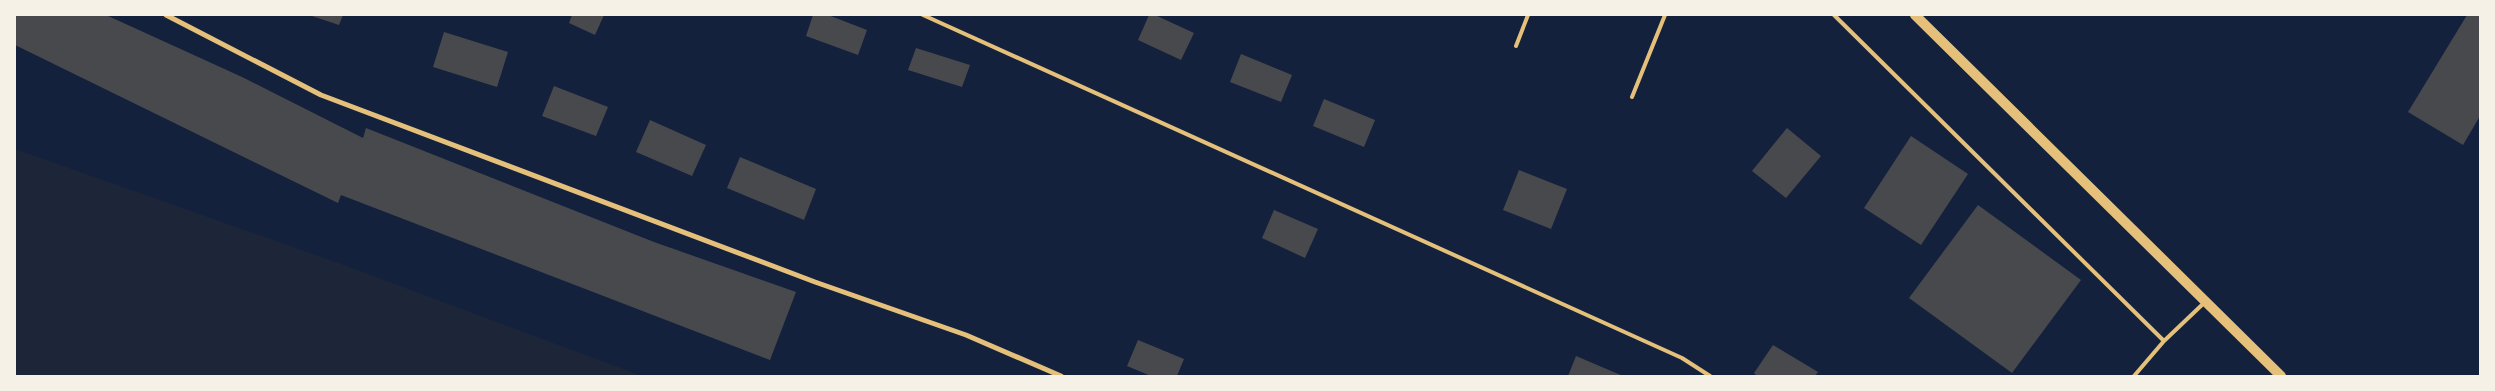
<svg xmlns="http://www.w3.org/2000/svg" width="2495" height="391" font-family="'IBM Plex Sans',sans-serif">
	<rect width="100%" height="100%" fill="#14213d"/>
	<path fill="#1d2539" d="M15,149L341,264L642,376H15Z"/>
	<path fill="#48494c" d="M15,15H106L242,77L363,138L366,128L654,242L796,292L770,360L341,195L338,203L15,45Z
		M309,15H343L339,25Z
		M572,15H604L595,35L569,23Z
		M813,15H828L867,30L858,55L806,36Z
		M1149,15H1155L1194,33L1181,60L1138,40Z
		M2467,15H2480V116L2463,145L2408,112Z
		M444,32L508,52L497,87L433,67Z
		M916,48L970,65L962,87L908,70Z
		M1241,54L1292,75L1281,102L1230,82Z
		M554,86L608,107L596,136L542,116Z
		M1324,99L1375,120L1364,147L1313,126Z
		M650,120L706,145L692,176L636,152Z
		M1787,128L1821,156L1786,198L1752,171Z
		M1911,136L1968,174L1921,245L1864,208Z
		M740,157L816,189L804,220L727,188Z
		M1519,170L1567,189L1551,229L1503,210Z
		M1978,205L2081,280L2012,373L1909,298Z
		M1274,210L1318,229L1305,258L1262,238Z
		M1138,340L1184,359L1177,376H1151L1127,366Z
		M1773,345L1818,372L1815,376H1757L1754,373Z
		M1576,356L1623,376H1568Z"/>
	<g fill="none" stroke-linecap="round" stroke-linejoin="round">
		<path stroke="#e5c07b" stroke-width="4" d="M923,15L1682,358L1710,376
			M1834,15L2164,341
			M1516,46L1528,15
			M1632,97L1665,15
			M2134,376L2164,341L2205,302"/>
		<path stroke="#e5c07b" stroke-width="5" d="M166,15L321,95L815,282L966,335L1061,376"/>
		<path stroke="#e5c07b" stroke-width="10" d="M1915,15L2281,376"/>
	</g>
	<rect width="2495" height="391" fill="none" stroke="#f6f1e7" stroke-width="32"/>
</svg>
